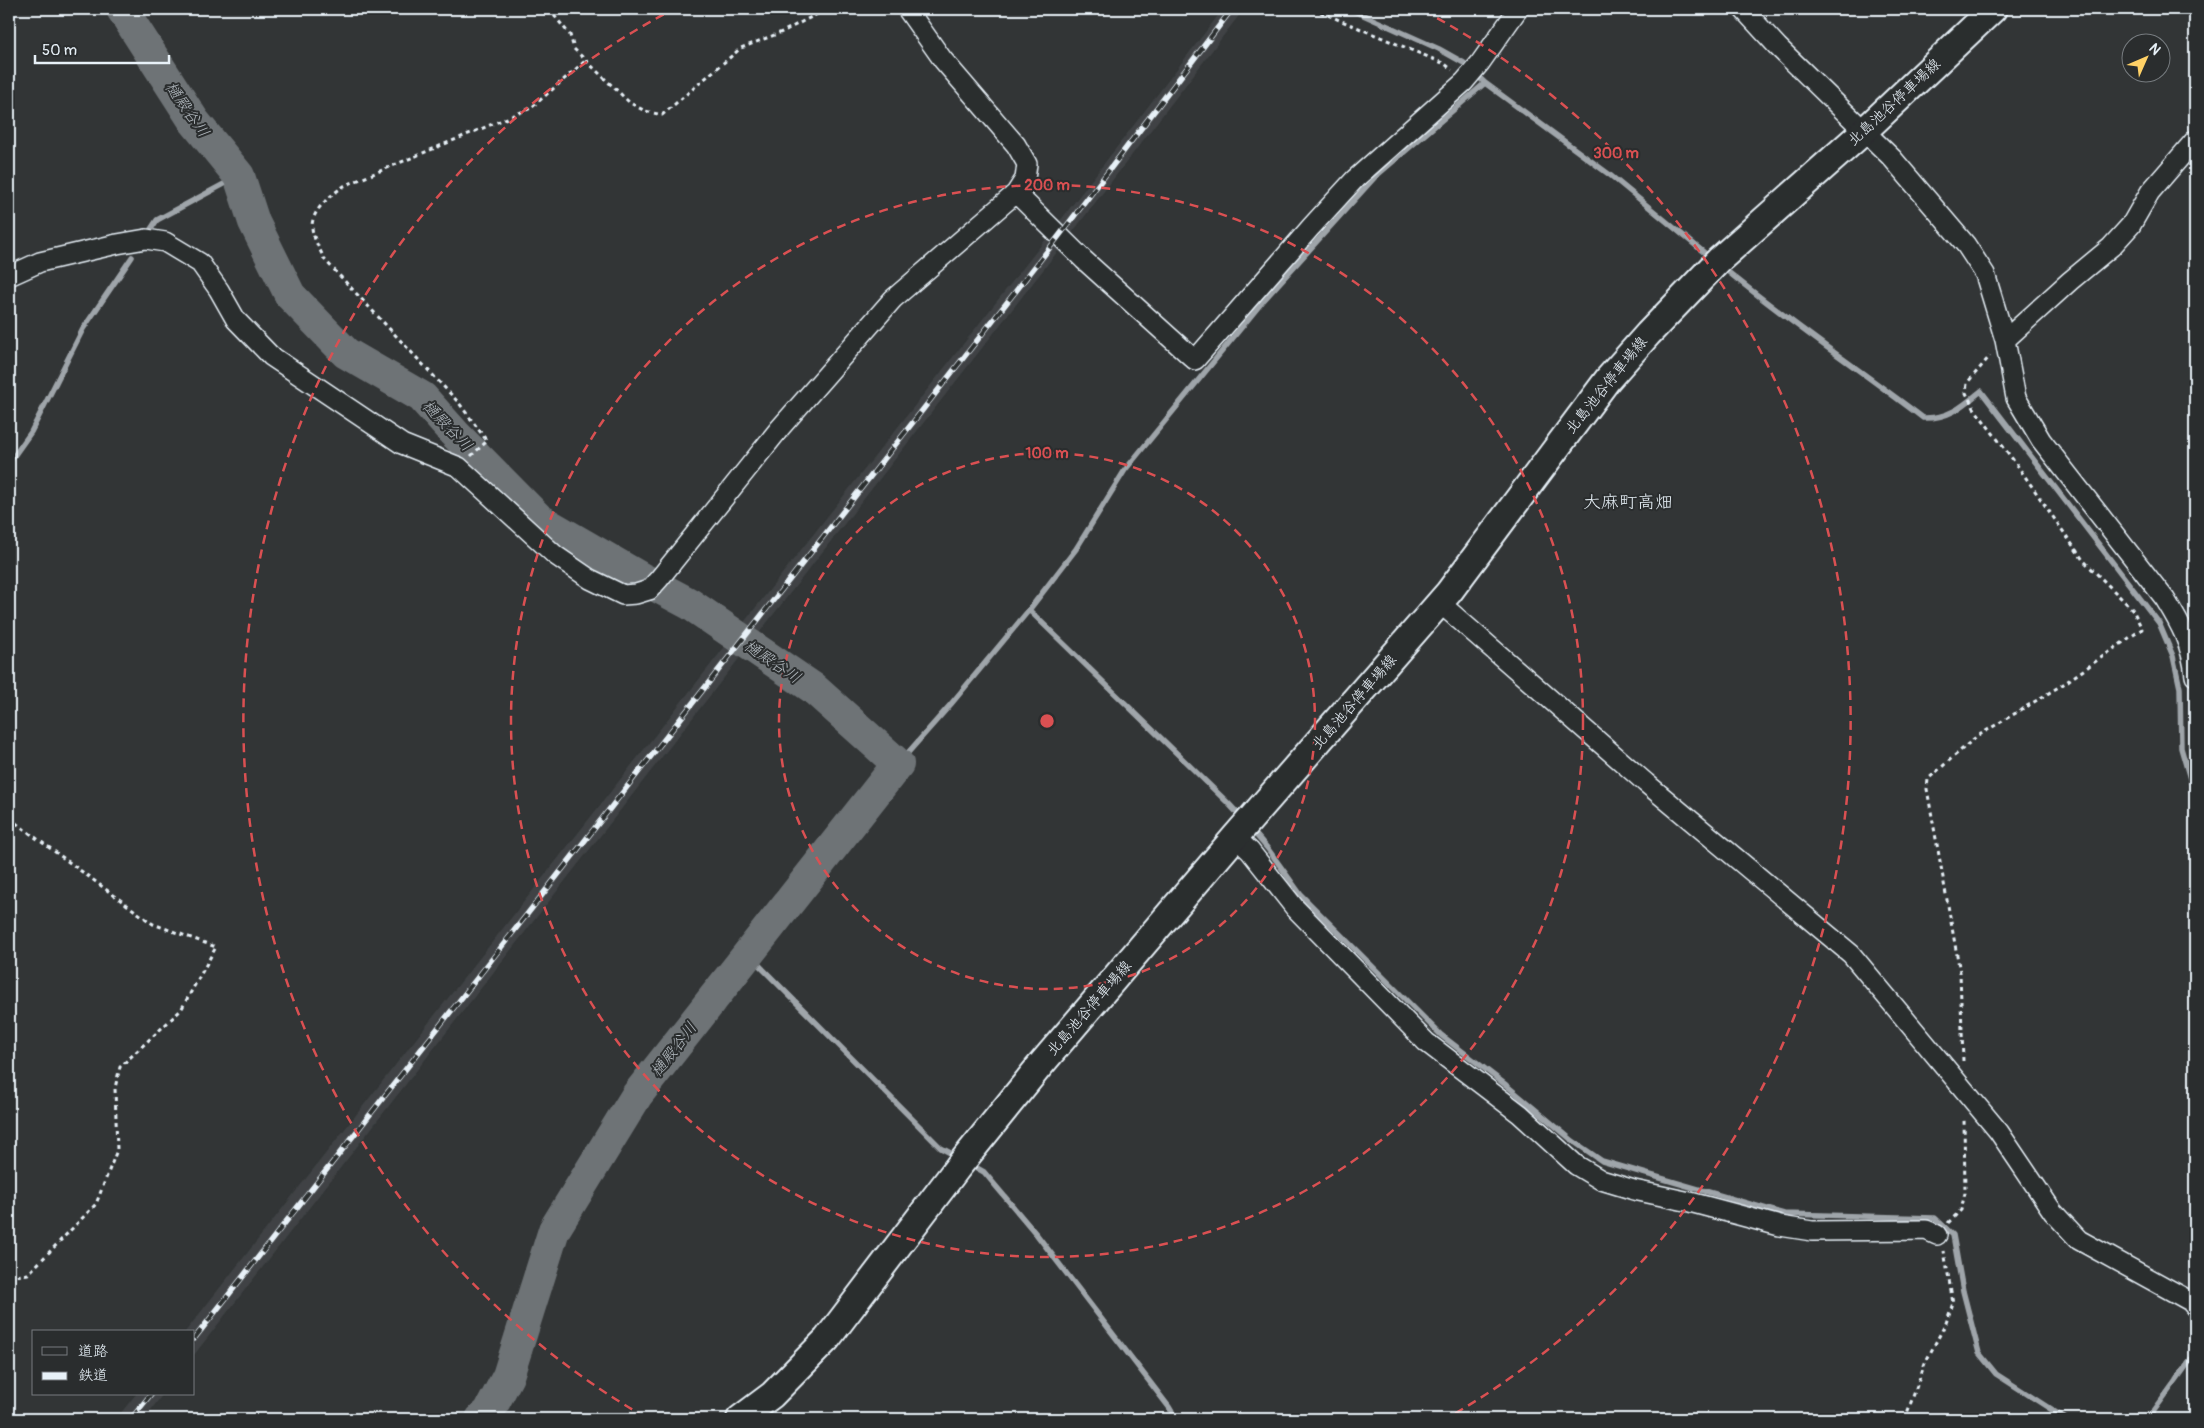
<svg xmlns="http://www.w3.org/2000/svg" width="2204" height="1428" font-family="Pangolin,'Klee One',sans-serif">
	<rect width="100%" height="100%" fill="#323536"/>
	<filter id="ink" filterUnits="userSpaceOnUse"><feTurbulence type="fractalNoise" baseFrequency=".02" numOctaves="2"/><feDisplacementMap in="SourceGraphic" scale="10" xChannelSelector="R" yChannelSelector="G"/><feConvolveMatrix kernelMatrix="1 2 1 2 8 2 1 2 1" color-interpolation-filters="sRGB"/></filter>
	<g filter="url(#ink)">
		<path fill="#3f4244" d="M1223,9H1244L1065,242L194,1355V1332H185L1053,230Z
			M136,1394H163L144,1419H116Z"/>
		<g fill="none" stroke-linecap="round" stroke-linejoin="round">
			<path stroke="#9fa5aa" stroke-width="5.5" d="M1350,9L1439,49L1464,63L1485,83L1610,175L1712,259
				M149,232L157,220L239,176
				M1721,266C1786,320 1856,367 1923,418C1949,419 1963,406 1981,391L2159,623L2173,656L2180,688L2181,748L2195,796
				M9,463L31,432L83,329L132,257
				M898,764L951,704L1029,610
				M1242,818L1228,803L1029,610L1076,549L1125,470L1263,301L1375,177L1485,83
				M1251,829L1268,849L1301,895L1441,1035L1506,1085L1573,1141L1602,1161L1784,1214L1935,1218L1953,1235L1963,1291L1979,1353L1996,1374L2066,1419
				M748,954L941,1148L958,1157
				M968,1163L984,1172L1037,1235L1169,1407L1176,1419
				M2148,1419L2195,1354"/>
			<path stroke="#6e7376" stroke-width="32" d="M122,9L194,121L239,176L254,222L290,295L346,353L422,397L455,434L539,519L643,579L690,604L813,688L898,764L637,1095L554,1230L508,1376L489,1412L481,1419"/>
			<defs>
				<path id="street" d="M1743,9L1778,47L1892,158L1966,245L1985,274L2005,340L2016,398L2041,440L2165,599C2181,625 2192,645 2195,676
					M1016,193L1084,260L1195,360L1311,227L1355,179L1464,82L1480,63L1518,9
					M9,276L40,262L117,244L146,239L165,242L200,263L219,290L236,320L271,356L402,444L459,467L555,555L590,579L623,595L636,594L649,590L659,579L780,428L893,299L1016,193L1025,179L1027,164L1016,145L943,60L907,9
					M2005,340L2070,281L2111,247L2131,225L2150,192L2195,140
					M1440,603L1646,783L1851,954L1999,1132L2053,1212L2079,1240L2190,1301L2195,1307
					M1235,837L1250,851L1295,908L1426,1042L1520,1114L1576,1165L1601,1180L1634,1190L1690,1202L1780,1226L1812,1231L1926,1230L1937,1235"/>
				<path id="secondary" d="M740,1419L772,1395L827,1339L958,1167L1038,1068L1235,837L1449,592L1608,379L1648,334L1719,260L1863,132L1993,9"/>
			</defs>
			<use href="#street" stroke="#e8f1f8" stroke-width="22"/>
			<use href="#secondary" stroke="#e8f1f8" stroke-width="30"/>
			<path stroke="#e8f1f8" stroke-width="3" stroke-dasharray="4 4" stroke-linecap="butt" d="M549,9L570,35L574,49L630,103L645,111L662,115L741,48L782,32L827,9
				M1313,9L1445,64L1452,70
				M471,456L487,441L459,403L324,259C321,251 315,242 313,233C307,213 330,196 344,186L531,108L585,61
				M9,818L153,924L216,947L181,1010L120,1067L115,1088L117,1150L96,1204L28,1274L9,1277
				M1963,1061L1960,972L1927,789L1928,779L1976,737L2062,685L2142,629L2133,610L2083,560L2017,465L1974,408L1966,393L1967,383L1990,356
				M1948,1223L1961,1210L1965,1193L1964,1117
				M1905,1419L1925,1363L1946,1323L1953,1303L1944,1251"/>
			<use href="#street" stroke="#2a2d2e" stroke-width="19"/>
			<use href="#secondary" stroke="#2a2d2e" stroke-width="26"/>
			<defs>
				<path id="rail" d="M194,1339L1059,236L1232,9
					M131,1419L151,1394"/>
			</defs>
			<use href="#rail" stroke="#e8f1f8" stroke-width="5.5"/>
			<use href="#rail" stroke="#2a2d2e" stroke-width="4" stroke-dasharray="11" stroke-linecap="butt"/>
		</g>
	</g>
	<g fill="none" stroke="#da5052" stroke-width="2.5" stroke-dasharray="9 6">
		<circle cx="1047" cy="721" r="268"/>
		<circle cx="1047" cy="721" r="536"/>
		<path d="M645 1417A804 804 0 0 1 670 11M1424 11A804 804 0 0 1 1449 1417"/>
	</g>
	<g text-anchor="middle" stroke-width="4" stroke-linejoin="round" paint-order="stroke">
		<g font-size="15" fill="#e8f1f8" stroke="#2a2d2e">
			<text transform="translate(1894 102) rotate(-43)" y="5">北島池谷停車場線</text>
			<text transform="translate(1606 385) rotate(-51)" y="5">北島池谷停車場線</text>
			<text transform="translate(1354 702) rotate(-49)" y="5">北島池谷停車場線</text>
			<text transform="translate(1089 1008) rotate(-49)" y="5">北島池谷停車場線</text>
		</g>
		<g font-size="16" font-style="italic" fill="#b1b8be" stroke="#2a2d2e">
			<text transform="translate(188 109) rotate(55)" y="6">樋殿谷川</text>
			<text transform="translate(448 425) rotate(46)" y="6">樋殿谷川</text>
			<text transform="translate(773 661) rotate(34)" y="6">樋殿谷川</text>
			<text transform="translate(673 1049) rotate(-52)" y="6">樋殿谷川</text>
		</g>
		<g font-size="18" fill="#e8f1f8" stroke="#2a2d2e">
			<text x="1628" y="508">大麻町高畑</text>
		</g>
	</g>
	<circle cx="1047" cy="721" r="8" fill="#da5052" stroke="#2a2d2e" stroke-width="2.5"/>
	<g font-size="15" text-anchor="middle" font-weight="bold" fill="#da5052" stroke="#2a2d2e" stroke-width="4" stroke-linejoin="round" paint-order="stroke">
		<text x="1616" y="158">300 m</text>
		<text x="1047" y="190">200 m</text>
		<text x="1047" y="458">100 m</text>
	</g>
	<rect width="2204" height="1428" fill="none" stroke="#2a2d2e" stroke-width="30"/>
	<rect x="15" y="15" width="2174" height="1398" fill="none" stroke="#e8f1f8" stroke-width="2" filter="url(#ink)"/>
	<rect x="32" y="1330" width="162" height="65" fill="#2a2d2e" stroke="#767b7f"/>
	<rect x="42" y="1347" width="25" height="8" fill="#2a2d2e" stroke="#767b7f"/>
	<text x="78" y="1356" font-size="15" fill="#e8f1f8">道路</text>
	<rect x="42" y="1372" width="25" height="8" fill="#e8f1f8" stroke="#767b7f"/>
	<text x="78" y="1380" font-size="15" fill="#e8f1f8">鉄道</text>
	<g transform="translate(2146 58) rotate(45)"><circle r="24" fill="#2a2d2e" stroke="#767b7f"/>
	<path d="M0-4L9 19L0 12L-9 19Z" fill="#ffd166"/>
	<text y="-8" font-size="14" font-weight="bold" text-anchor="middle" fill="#e8f1f8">N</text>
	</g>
	<path d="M35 55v8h134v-8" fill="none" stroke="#e8f1f8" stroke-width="2.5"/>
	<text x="42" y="55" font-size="15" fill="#e8f1f8" stroke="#2a2d2e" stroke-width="4" paint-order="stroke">50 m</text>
</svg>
